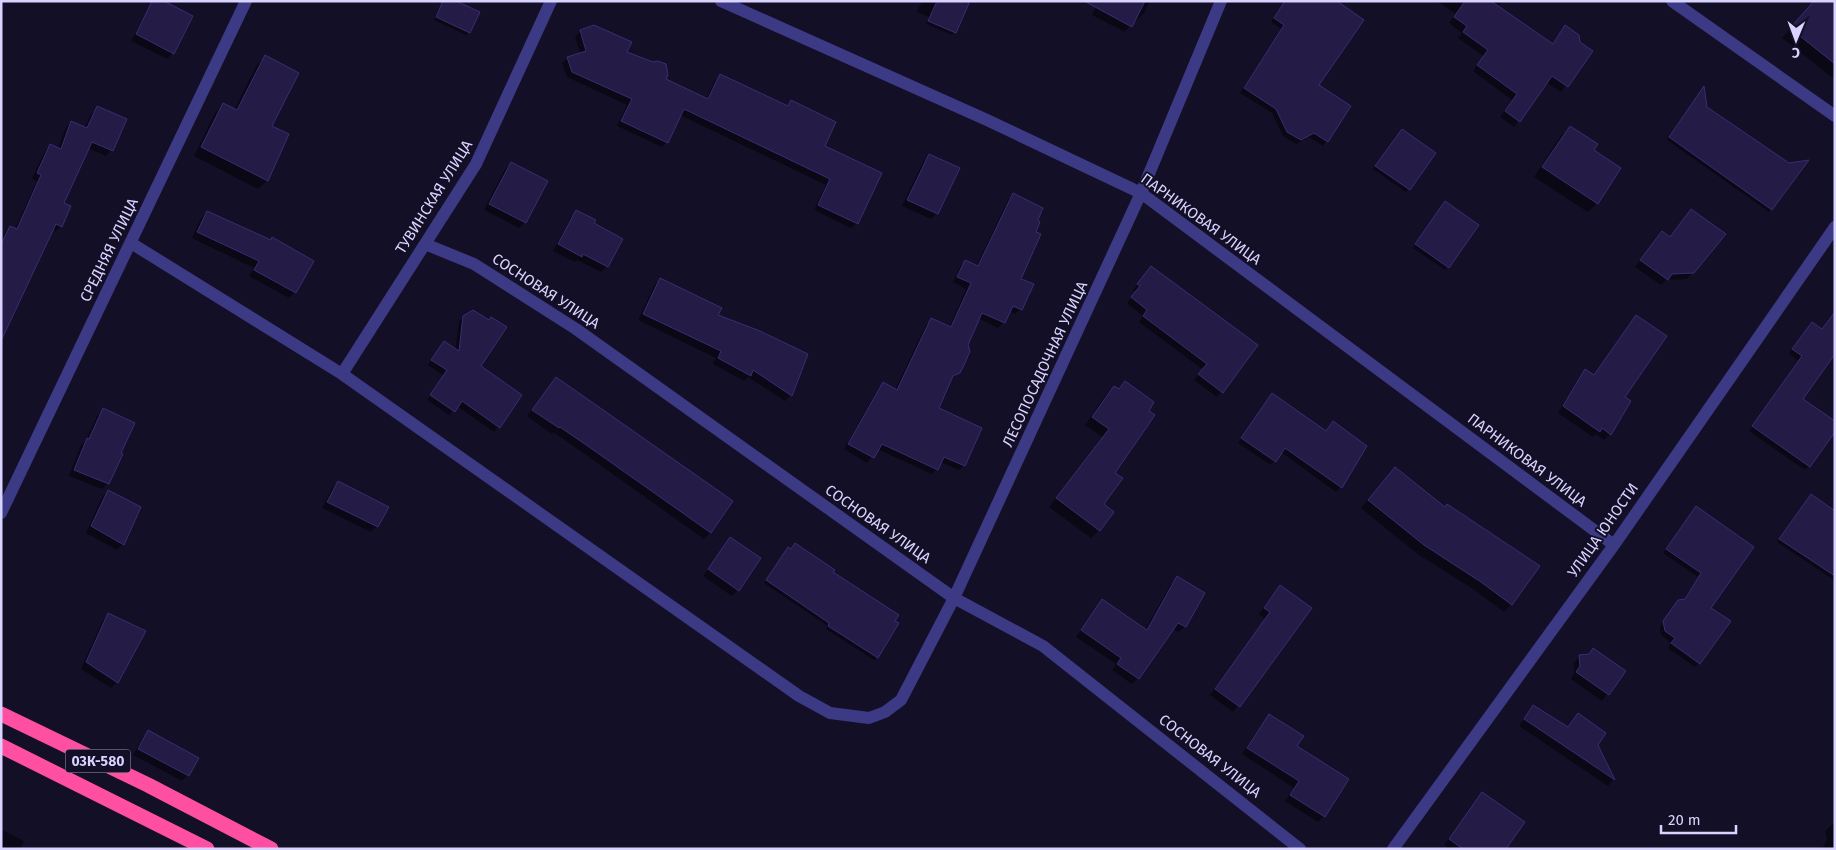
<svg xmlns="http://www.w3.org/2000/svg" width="1836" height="850" font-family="'Fira Sans',sans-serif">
	<rect width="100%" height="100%" fill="#130f26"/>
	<path fill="#0007" d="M152,1L173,53L167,59L131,41Z
		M443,1H454L469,32L466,35L434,20Z
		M922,1H969L952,35L926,24L929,17L917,12Z
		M1099,1H1150L1144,13L1137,20H1134L1125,32L1092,15Z
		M1285,1L1317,85L1349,106L1323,146L1309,137L1296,144L1283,136L1272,113L1240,93L1281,29L1271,22Z
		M1437,1H1503L1498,7L1552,45L1566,27L1579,42L1591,51L1561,92L1546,82L1514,127L1500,117L1512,100L1473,71L1483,56L1458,38L1462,33L1449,23L1456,14Z
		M1815,1H1835V80L1782,38Z
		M581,31L625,53L665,80L706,100L715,81L720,76L786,107L791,102L823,146L857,223L851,228L814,210L826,185L680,115L667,142L662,147L617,126L627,105L567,77L562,63L568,58L581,54L575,37Z
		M265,57L270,127L287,135L267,181L258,189L194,156L215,113L223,105L234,110L257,65Z
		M1701,90L1706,108L1771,209L1769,212L1667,140Z
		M97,107L126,120L111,150L106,156L88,148L63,204L61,226L56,231L52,230L1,321V241L5,232L10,227L15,229L37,181L32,179L45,151L50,146L58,149L66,127L71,122L84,128L92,113Z
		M1570,127L1593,151L1597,203L1588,212L1534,177L1561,136Z
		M1402,130L1434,153L1406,192L1373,169Z
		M929,156L937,213L931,219L902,206L923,162Z
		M511,163L525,222L519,228L484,210L505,169Z
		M1013,195L1036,221L1020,279L1021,309L1015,314L1009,311L1004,322L998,328L978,318L967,345L959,373L950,379L937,409L964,465L959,470L940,462L937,469L932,474L877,449L867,463L844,449L878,389L883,383L895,390L926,325L931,320L949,328L966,289L953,282L960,267L965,261L976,267L1008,200Z
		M1442,206L1477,226L1445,270L1413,248Z
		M577,211L592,224L607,266L601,272L577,260L575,262L553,251L571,217Z
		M1691,211L1693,272L1687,279L1666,280L1661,285L1635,267L1656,239L1669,238Z
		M207,212L295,292L289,298L249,276L254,268L192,238L201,218Z
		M1151,267L1256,346L1217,397L1194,380L1202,369L1139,322L1143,316L1127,303L1136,292L1133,290Z
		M660,280L716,316L806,355L791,395L785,401L748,377L744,381L713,364L716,358L638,320L654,286Z
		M1835,312V352L1801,399L1809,466L1805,470L1749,431L1798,360L1789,354L1807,328L1812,323L1821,330Z
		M464,317L479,366L520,395L494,432L457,406L449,415L427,400L443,375L428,365L440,348L455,351L459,322Z
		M1636,317L1623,397L1610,434L1604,440L1596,434L1593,437L1558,413L1580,377L1585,371L1593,376L1630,323Z
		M556,379L731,501L710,533L704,539L586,455L553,432L552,434L527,416Z
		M1125,383L1113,473L1102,505L1099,530L1091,538L1049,507L1102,437L1085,425L1106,395L1114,388L1117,390Z
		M1268,399L1325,432L1333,423L1365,447L1341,487L1336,492L1281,452L1271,465L1238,443Z
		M103,410L108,483L102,489L69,476L81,445L86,440L97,416Z
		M1388,476L1511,604L1504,612L1473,589L1416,553L1361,508Z
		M338,482L377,526L371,532L322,508L332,488Z
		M108,491L123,544L117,550L86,533L102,497Z
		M1808,498L1835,512L1834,580L1777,542Z
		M1696,508L1710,608L1699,663L1695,667L1668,648L1671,643L1661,635L1660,627L1675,606L1683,601L1698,577L1663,553Z
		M731,539L738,590L732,596L703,576Z
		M788,548L832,573L877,657L874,660L826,629L828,626L764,583Z
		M1177,578L1185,626L1179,632L1172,629L1138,678L1132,684L1112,670L1116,664L1076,637L1096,607L1102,601L1145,630L1171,584Z
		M1280,586L1310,608L1233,712L1210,695L1265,619L1259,614Z
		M109,614L145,631L117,682L111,688L81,669L103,620Z
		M1594,649L1624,671L1602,701L1571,679L1574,673V663L1580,656L1587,655Z
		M1533,707L1567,728L1578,715L1596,745L1613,780L1608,786L1519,726Z
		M1270,715L1296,746L1324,816L1318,822L1285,801L1294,788L1242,754L1264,721Z
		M149,732L188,775L182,781L133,755L143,738Z
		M1482,793L1504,849H1449L1444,845Z
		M1835,822V849H1822L1827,840L1825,831Z
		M1,829L24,841L20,849H1Z"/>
	<path fill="#241b47" stroke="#3b2d73" d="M152,1H164L193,16L174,54L136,34Z
		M443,1H456L480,12L470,33L436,17Z
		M937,1H970L956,33L928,21Z
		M1084,1H1145L1132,27Z
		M1285,1H1337L1364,20L1319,85L1351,106L1328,142L1314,133L1301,140L1287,132L1276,109L1244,88L1284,25L1274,18Z
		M1465,1H1491L1553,44L1565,25L1579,35L1580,42L1593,51L1568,87L1552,76L1520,122L1505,111L1517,94L1477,65L1488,50L1463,32L1467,26L1454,17Z
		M1814,1H1835V64L1790,28Z
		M594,25L632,42L627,52L653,62L658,61L666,64L668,75L666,79L708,99L720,74L788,106L791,100L836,122L825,146L882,173L858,224L818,205L830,179L684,109L668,143L621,121L632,99L572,72L567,57L586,51L580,30Z
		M265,55L299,73L272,126L289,134L268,181L201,147L223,103L237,110Z
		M1704,86L1707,107L1789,163L1809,160L1772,210L1669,137Z
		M97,106L127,119L113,151L92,142L64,203L71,206L62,227L56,224L1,341V244L10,226L17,229L41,175L37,173L50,144L61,149L71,121L87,128Z
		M1570,126L1598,144L1594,150L1621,168L1598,204L1542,167Z
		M1402,129L1436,153L1410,190L1375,166Z
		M929,154L960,168L938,214L907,200Z
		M511,162L548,181L526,223L489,204Z
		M1013,193L1043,208L1038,220L1040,222L1036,232L1041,234L1021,279L1034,284L1022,310L1013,306L1005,323L982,313L968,345L970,351L965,363L960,373L953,376L939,408L982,428L965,466L944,457L938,470L882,444L874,458L848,444L883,382L897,390L931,318L951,327L971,283L957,277L965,260L978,266Z
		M1445,201L1479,225L1449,268L1415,244Z
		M1691,209L1726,234L1694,273L1672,274L1668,280L1640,260L1662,231L1670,237Z
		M576,210L596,220L594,223L623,239L608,267L583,254L582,257L558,244Z
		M207,211L271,240L272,237L314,261L296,293L254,270L259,261L197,232Z
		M1151,266L1258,345L1223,393L1198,374L1207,364L1143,316L1147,310L1131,297L1140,286L1137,284Z
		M660,278L722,308L718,315L760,331L808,354L792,396L753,370L751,376L718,358L721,351L643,314Z
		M473,310L489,320L491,317L507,327L481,366L522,395L500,428L462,401L455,412L430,395L447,370L431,360L444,341L459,351L463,316Z
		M1835,312V354L1803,399L1835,421V432L1810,467L1752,426L1802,356L1792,349L1812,322L1822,329Z
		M1636,315L1667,336L1625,397L1631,401L1611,435L1602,428L1600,432L1563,406L1585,369L1594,375Z
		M556,377L733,501L711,533L592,449L560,427L559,428L532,410Z
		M1125,381L1154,402L1149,411L1155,415L1115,473L1123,478L1104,504L1114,512L1100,531L1056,498L1109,429L1092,417L1114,386L1119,389Z
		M1272,393L1326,431L1333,421L1367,446L1342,488L1285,448L1276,462L1241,438Z
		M103,408L135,423L121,453L123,454L109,484L74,470L87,438L89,439Z
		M1395,467L1445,507L1447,504L1540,566L1512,605L1481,582L1424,545L1368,500Z
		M338,481L389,507L378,527L327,502Z
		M108,490L141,507L124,545L91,526Z
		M1811,494L1835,511V576L1779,539Z
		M1696,506L1754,547L1711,608L1731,621L1700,664L1671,643L1675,638L1665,631L1663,621L1678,600L1685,599L1701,573L1666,549Z
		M730,537L761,558L739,591L708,569Z
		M795,543L835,570L833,572L899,615L895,621L899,623L878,658L828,626L829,623L766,580L788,547L791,549Z
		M1177,576L1205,593L1186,627L1178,623L1139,679L1117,664L1121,658L1081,630L1102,599L1147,630Z
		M1280,585L1312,608L1240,707L1215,689L1270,612L1264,608Z
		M108,613L146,631L118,683L86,662Z
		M1593,648L1626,671L1609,695L1576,672L1580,666L1579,655L1589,654Z
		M1533,705L1568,727L1578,713L1606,733L1598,745L1615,780L1524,719Z
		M1269,714L1304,736L1297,746L1349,779L1325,817L1290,795L1299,781L1247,748Z
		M148,730L199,758L189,776L138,749Z
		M1482,792L1525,822L1506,849H1463L1449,839Z"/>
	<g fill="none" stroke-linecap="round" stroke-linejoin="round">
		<path stroke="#3d3a85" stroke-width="12" d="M721,1L987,120L1141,193L1614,545
			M1672,1L1835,116
			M131,243L342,374L799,696L830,713L869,718L885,712L901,700L954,598L1141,193L1221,1
			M425,244L474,264L576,329L954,598L1043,646L1300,849
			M342,374L476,164L551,1
			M1,513L246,1
			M1393,849L1614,545L1835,227"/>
		<path stroke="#ff4fa3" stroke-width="15" d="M1,714L148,785L271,849
			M1,746L207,849"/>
	</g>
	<g text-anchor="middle" stroke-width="4" stroke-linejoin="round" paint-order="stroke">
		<rect fill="#130f26" stroke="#9e99be" stroke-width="1" x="65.5" y="749.5" width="65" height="23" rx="4"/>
		<g font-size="14" font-weight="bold" fill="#d9d4ff">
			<text x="98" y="766">03К-580</text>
		</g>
		<g font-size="15" fill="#d9d4ff" stroke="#130f26">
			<text transform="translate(434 197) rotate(-58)" y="5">ТУВИНСКАЯ УЛИЦА</text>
			<text transform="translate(1201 219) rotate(36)" y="5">ПАРНИКОВАЯ УЛИЦА</text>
			<text transform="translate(109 250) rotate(-64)" y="5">СРЕДНЯЯ УЛИЦА</text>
			<text transform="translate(546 291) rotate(33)" y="5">СОСНОВАЯ УЛИЦА</text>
			<text transform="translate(1045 364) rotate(-65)" y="5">ЛЕСОПОСАДОЧНАЯ УЛИЦА</text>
			<text transform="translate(1527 460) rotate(37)" y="5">ПАРНИКОВАЯ УЛИЦА</text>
			<text transform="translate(878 524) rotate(35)" y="5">СОСНОВАЯ УЛИЦА</text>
			<text transform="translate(1603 530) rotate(-55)" y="5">УЛИЦА ЮНОСТИ</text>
			<text transform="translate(1210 756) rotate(38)" y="5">СОСНОВАЯ УЛИЦА</text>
		</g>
	</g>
	<rect width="1836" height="850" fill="none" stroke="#d9d4ff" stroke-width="5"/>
	<g transform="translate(1796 40) rotate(181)" stroke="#130f26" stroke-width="4" paint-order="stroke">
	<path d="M0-4L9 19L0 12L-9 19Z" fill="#d9d4ff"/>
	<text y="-8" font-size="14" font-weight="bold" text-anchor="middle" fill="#d9d4ff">С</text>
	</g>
	<path d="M1661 825v8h75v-8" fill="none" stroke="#d9d4ff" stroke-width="2.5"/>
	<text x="1668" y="825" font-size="15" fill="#d9d4ff" stroke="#130f26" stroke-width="4" paint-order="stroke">20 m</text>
</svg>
